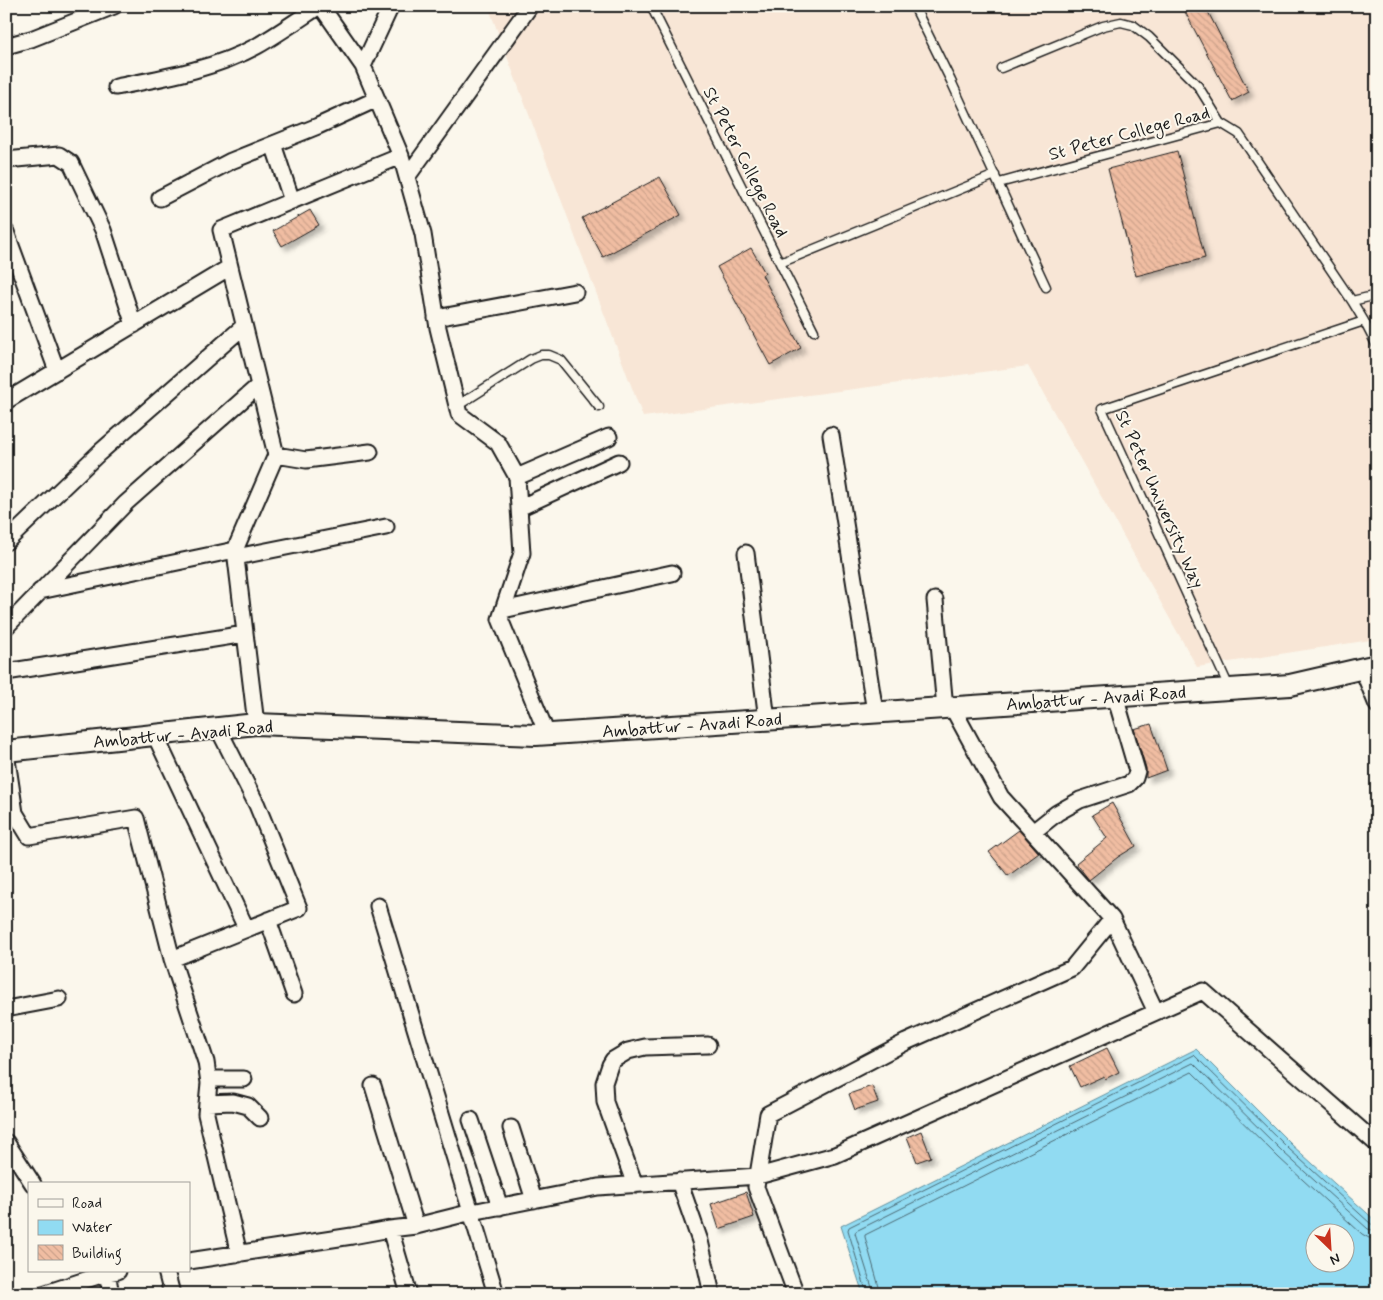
<svg xmlns="http://www.w3.org/2000/svg" width="1383" height="1300" font-family="Mynerve,sans-serif">
	<defs>
		<pattern id="building-back-hatch" width="6" height="6" patternUnits="userSpaceOnUse" patternTransform="scale(1.25)"><rect width="6" height="6" fill="#f0bda2"/><path d="M-1 5l2 2M0 0l6 6M5-1l2 2" fill="none" stroke="#cda28b"/></pattern>
		<filter id="shadow"><feDropShadow dx="4.5" dy="4.5" stdDeviation="2.5" flood-color="#0004"/></filter>
	</defs>
	<rect width="100%" height="100%" fill="#fbf7ec"/>
	<filter id="ink" filterUnits="userSpaceOnUse"><feTurbulence type="fractalNoise" baseFrequency=".02" numOctaves="2"/><feDisplacementMap in="SourceGraphic" scale="10" xChannelSelector="R" yChannelSelector="G"/><feConvolveMatrix kernelMatrix="1 2 1 2 8 2 1 2 1" color-interpolation-filters="sRGB"/></filter>
	<g filter="url(#ink)">
		<path fill="#f8e6d6" d="M488,6H1377V639L1197,667L1028,366L643,417Z"/>
		<path fill="#91dbf2" stroke="#628f9c" fill-rule="evenodd" d="M1196,1049L1292,1145L1377,1222V1294H863L841,1226ZM1316,1232H1346V1262H1316Z"/>
		<g fill="none" stroke-linecap="round" stroke-linejoin="round">
			<path stroke="#4b6872" stroke-width="1" d="M867,1294L848,1230L849,1227L1194,1055L1288,1148L1371,1224L1377,1225
				M874,1294L855,1233L856,1231L1193,1063L1284,1153L1368,1229L1377,1231
				M881,1294L865,1237V1235L1192,1072L1279,1158L1362,1234L1369,1238L1377,1239"/>
		</g>
		<path fill="url(#building-back-hatch)" stroke="#1c1c1c" filter="url(#shadow)" d="M1192,6H1205L1249,92L1232,101L1184,10Z
			M1177,151L1205,258L1136,276L1108,169Z
			M660,177L681,215L603,257L582,218Z
			M310,210L319,225L282,246L273,231Z
			M751,248L765,273L762,275L801,348L770,365L717,267Z
			M1151,724L1167,770L1146,778V768L1134,729Z
			M1112,803L1136,846L1118,857L1089,880L1076,863L1107,838L1092,815Z
			M1019,830L1039,853L1008,876L989,852Z
			M1107,1048L1119,1072L1105,1079L1104,1076L1080,1087L1070,1066Z
			M872,1086L878,1102L855,1110L849,1094Z
			M921,1131L931,1157L917,1162L907,1137Z
			M746,1192L754,1217L719,1229L711,1204Z"/>
		<g fill="none" stroke-linecap="round" stroke-linejoin="round">
			<defs>
				<path id="lane" d="M651,6L814,331
					M914,6L951,81L1046,287
					M1001,68L1103,26L1121,22L1133,25L1149,37L1198,86L1221,123
					M999,183L1221,123L1239,134L1352,301L1364,321L1377,346
					M780,263L995,175
					M1352,301L1377,295
					M457,406L531,359L541,355H549L561,360L599,407
					M1229,687L1102,409L1364,321"/>
				<path id="street" d="M321,6L363,66L401,156L423,234L438,328L459,414L498,443L517,477L522,553L500,619L547,734
					M6,46L31,39L114,6
					M363,66L391,6
					M116,87C162,78 215,69 257,46C278,34 298,20 319,6
					M273,144L292,201
					M6,160L59,155L71,163L103,230L134,325
					M407,177L530,6
					M160,198L231,161L318,126L377,99
					M6,232L57,371
					M436,318L575,292
					M6,401L230,267
					M831,435L875,712
					M276,455L306,460L370,452
					M517,477L609,437
					M519,508L619,462
					M6,542L99,453L244,326
					M235,550L276,455L221,230L401,156
					M746,553L767,720
					M236,557L386,527
					M40,591L235,550L256,724
					M935,600L945,708
					M503,610L672,573
					M6,627L126,503L258,386
					M1362,668L1377,705
					M6,672L245,634
					M155,735L246,928
					M6,753L15,813L29,836L136,818L172,959L206,1062L209,1083L206,1114L239,1254
					M1033,832L1057,813L1080,800L1129,784L1135,778L1137,771L1115,696
					M378,906L496,1294
					M1112,919L1156,1012
					M268,920L294,994
					M172,959L299,908L257,805L218,728
					M6,1009L59,999
					M209,1079H244
					M373,1086L416,1226
					M207,1103L233,1102L248,1106L260,1118
					M471,1120L500,1207
					M511,1128L534,1200
					M6,1142L33,1184
					M679,1181L700,1241L712,1294
					M635,1185L605,1102L604,1083L610,1065L613,1060L628,1051L645,1047L708,1045
					M390,1229L409,1294
					M189,1261L352,1236L390,1229L416,1226L472,1212L598,1187L758,1176L835,1155L1203,991L1377,1144
					M166,1271L172,1294
					M107,1273L111,1294
					M43,1294L107,1273L118,1271
					M796,1294L756,1187L768,1114L906,1042L1072,968L1112,919L1001,797L952,707"/>
				<path id="secondary" d="M6,751L256,724L536,735L1290,685L1377,665"/>
			</defs>
			<use href="#lane" stroke="#1c1c1c" stroke-width="11"/>
			<use href="#street" stroke="#1c1c1c" stroke-width="19"/>
			<use href="#secondary" stroke="#1c1c1c" stroke-width="24"/>
			<use href="#lane" stroke="#fbf7ec" stroke-width="8"/>
			<use href="#street" stroke="#fbf7ec" stroke-width="15"/>
			<use href="#secondary" stroke="#fbf7ec" stroke-width="20"/>
		</g>
	</g>
	<g text-anchor="middle" stroke-width="4" stroke-linejoin="round" paint-order="stroke">
		<g font-size="18" fill="#1c1c1c" stroke="#fbf7ec">
			<text transform="translate(1129 133) rotate(-15)" y="6">St Peter College Road</text>
			<text transform="translate(746 162) rotate(63)" y="6">St Peter College Road</text>
			<text transform="translate(1160 499) rotate(66)" y="6">St Peter University Way</text>
			<text transform="translate(1096 698) rotate(-4)" y="6">Ambattur - Avadi Road</text>
			<text transform="translate(692 725) rotate(-4)" y="6">Ambattur - Avadi Road</text>
			<text transform="translate(183 734) rotate(-5)" y="6">Ambattur - Avadi Road</text>
		</g>
	</g>
	<rect width="1383" height="1300" fill="none" stroke="#fbf7ec" stroke-width="25"/>
	<rect x="12" y="12" width="1358" height="1275" fill="none" stroke="#1c1c1c" stroke-width="2" filter="url(#ink)"/>
	<rect x="28" y="1182" width="162" height="90" fill="#fbf7ec" stroke="#a29f99"/>
	<rect x="38" y="1199" width="25" height="8" fill="#fbf7ec" stroke="#a29f99"/>
	<text x="72" y="1208" font-size="15" fill="#1c1c1c">Road</text>
	<rect x="38" y="1220" width="25" height="15" fill="#91dbf2" stroke="#a29f99"/>
	<text x="72" y="1232" font-size="15" fill="#1c1c1c">Water</text>
	<rect x="38" y="1245" width="25" height="15" fill="url(#building-back-hatch)" stroke="#a29f99"/>
	<text x="72" y="1258" font-size="15" fill="#1c1c1c">Building</text>
	<g transform="translate(1330 1248) rotate(155)"><circle r="24" fill="#fbf7ec" stroke="#a29f99"/>
	<path d="M0-4L9 19L0 12L-9 19Z" fill="#c8321e"/>
	<text y="-8" font-size="14" font-weight="bold" text-anchor="middle" fill="#1c1c1c">N</text>
	</g>
</svg>
